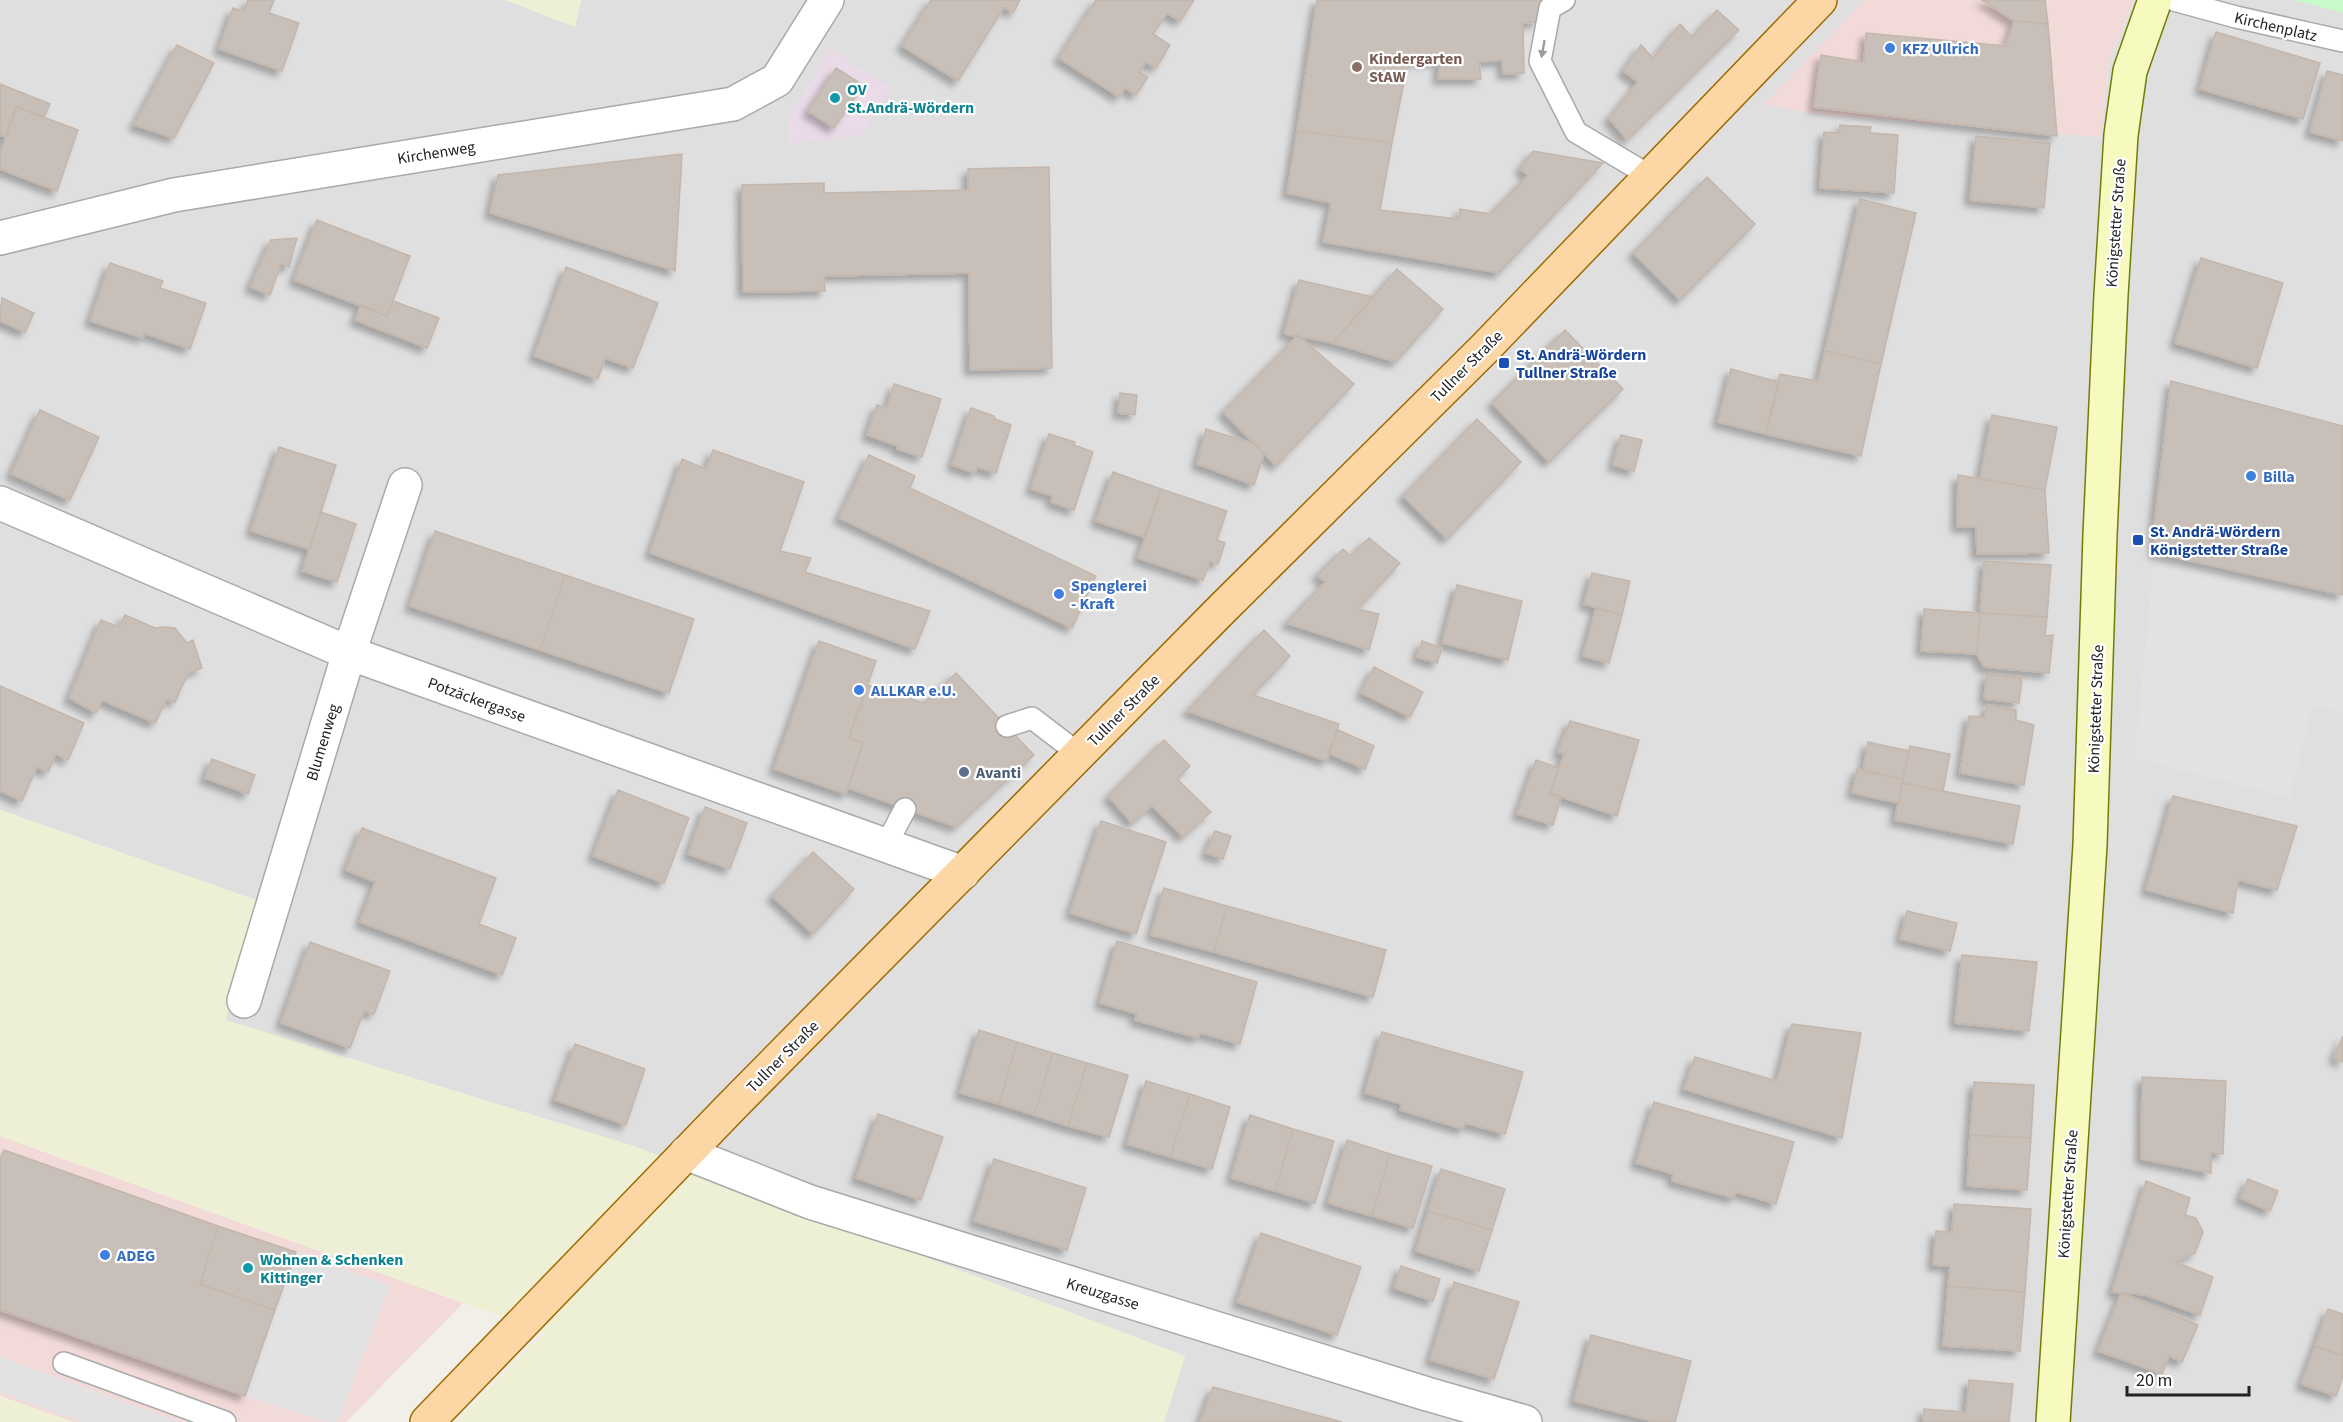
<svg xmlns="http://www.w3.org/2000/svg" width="2343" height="1422" font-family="'Source Sans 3',sans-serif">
	<defs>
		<filter id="shadow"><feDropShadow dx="-5.5" dy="5.5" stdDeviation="3" flood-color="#0004"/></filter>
	</defs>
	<rect width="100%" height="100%" fill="#f2efe9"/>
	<path fill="#e0dfdf" d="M0,0H505L575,26L581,0H1865L1765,104L2101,137L2109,61L2134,0H2343V1422H1164L1185,1356L633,1146L225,1020L259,901L0,810Z"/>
	<path fill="#f2dad9" d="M1865,0H2134L2109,61L2101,137L1816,114L1764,104Z
		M0,1136L463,1303L346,1422H73L0,1396Z"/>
	<path fill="#ebdbe8" d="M830,49L891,88L861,135L789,144L788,119Z"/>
	<path fill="#eef0d5" d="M505,0H581L575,27Z
		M0,810L259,901L226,1020L633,1146L1185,1356L1164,1422H456L544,1332L0,1136Z
		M0,1396L73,1422H0Z"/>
	<path fill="#c8facc" d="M2295,0H2343V13Z"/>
	<path fill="#e2e2e2" d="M2155,553L2343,595V712L2313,705L2290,798L2134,758Z
		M296,1252L390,1285L338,1422H326L245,1396Z
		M0,1357L180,1422H81L0,1392Z"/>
	<path fill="#c7bfb8" stroke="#c4b6ab" stroke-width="1.5" filter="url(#shadow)" d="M248,0H274L269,13L299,23L282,71L219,49L233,8L244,12Z
		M931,0H1020L1013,13L1004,7L958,81L902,46Z
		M1096,0H1194L1180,21L1167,13L1153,34L1170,45L1156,68L1146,62L1139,72L1148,77L1136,95L1125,88L1119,97L1059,58Z
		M1317,0H1542L1537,22L1523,23L1524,73L1503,74L1502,60L1479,62L1481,79H1438L1440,61H1408L1392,143L1297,131Z
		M1982,0H2045L2048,24L2014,21Z
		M1717,10L1739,30L1627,140L1609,118L1638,82L1623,71L1641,45L1653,58L1680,24L1692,37Z
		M2014,21L2048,24L2057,136L1814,107L1821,55L1864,62L1866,33L2006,46Z
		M2216,32L2320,63L2303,119L2200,89Z
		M177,45L214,63L174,138L134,125Z
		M836,68L863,85L834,128L808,111Z
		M2327,71L2343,75V141L2310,132Z
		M0,84L50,104L44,117L16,107L5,137L0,135Z
		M16,107L78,130L57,191L0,169V154Z
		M1840,125L1871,127L1870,133L1898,135L1894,193L1820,188L1824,132L1839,133Z
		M1297,131L1392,143L1380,210L1459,219L1460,209L1490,214L1528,175L1520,169L1533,151L1603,163L1499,273L1323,242L1331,203L1287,193Z
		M1976,136L2050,143L2044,208L1970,200Z
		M682,154L675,271L490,213L498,175Z
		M1049,167L1052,368L970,370L969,273L824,276L825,291L743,292L742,185L824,183V193L968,190V169Z
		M1707,177L1755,224L1680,300L1633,253Z
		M1860,199L1916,213L1881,364L1825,351Z
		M317,220L410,256L387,316L294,280Z
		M297,238L289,267L281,264L270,295L250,287L271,240Z
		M2201,258L2283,283L2257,368L2175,343Z
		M110,263L163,281L160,288L206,303L190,349L144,333L143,338L90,321Z
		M566,267L658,303L633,368L605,358L598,379L534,356Z
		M1397,269L1443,309L1396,362L1333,343Z
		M1299,280L1373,297L1333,343L1284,334Z
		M2,298L34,313L25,332L0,321Z
		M393,301L439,318L427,348L355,320L361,305L387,316Z
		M1565,330L1623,389L1549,462L1492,403Z
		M1298,335L1354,384L1276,466L1223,412Z
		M1825,351L1881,364L1861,456L1766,434L1780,374L1818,381Z
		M1731,369L1779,382L1766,434L1718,422Z
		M2171,381L2343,426V595L2155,553L2154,526Z
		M894,384L941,399L922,457L897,449L898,446L867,435L877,405L887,408Z
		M1120,393L1137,395L1135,415L1118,413Z
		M971,408L994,416L995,419L1011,425L996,473L977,467L975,473L952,465Z
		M40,410L99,437L70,500L11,474Z
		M1992,415L2057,427L2045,490L1980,479Z
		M1477,419L1521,462L1447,539L1403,496Z
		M1206,429L1255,444L1264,454L1254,485L1197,464Z
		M1049,434L1075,442L1074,445L1093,452L1074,510L1051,502L1053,496L1031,489Z
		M1621,435L1642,440L1634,471L1613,465Z
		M279,447L336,465L309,549L251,531Z
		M713,450L804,482L780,551L811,558L805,572L930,611L915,649L650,553L682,459L706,469Z
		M869,455L915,476L910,488L1096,576L1072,628L839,518Z
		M1113,472L1161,489L1144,537L1096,521Z
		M1958,475L2045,490L2049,553L1977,554L1976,527H1957Z
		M1161,489L1227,511L1217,540L1225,543L1218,564L1210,561L1203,580L1138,558Z
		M321,512L356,524L337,582L302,571Z
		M435,531L565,575L540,650L410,606Z
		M1369,538L1400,563L1358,609L1379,614L1369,650L1286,623L1325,582L1317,575L1343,549L1350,556Z
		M1984,561L2051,565L2047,617L1980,613Z
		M1592,573L1630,581L1622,615L1584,604Z
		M565,575L694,619L669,693L540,650Z
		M1457,585L1522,601L1508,660L1442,643Z
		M1596,608L1622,615L1609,663L1583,656Z
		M1924,609L1980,613L1977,654L1921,651Z
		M1980,613L2047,617L2045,636L2053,635L2049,673L1984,667L1977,654Z
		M125,615L155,628L165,627L175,628L187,643L193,640L202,668L188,673L175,702L167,699L155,723L102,700L96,713L69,698L101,620L119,627Z
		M1264,630L1290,656L1253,695L1339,724L1327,761L1187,711Z
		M819,641L876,661L849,738L863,743L846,794L774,769Z
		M1422,641L1442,648L1437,663L1417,657Z
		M1374,667L1423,692L1410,717L1361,693Z
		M956,673L1034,755L956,827L848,788L863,743L849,738L867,685L924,703Z
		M1987,674L2022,678L2019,703L1984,699Z
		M0,686L84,723L68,760L56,754L48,772L37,767L22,801L0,791Z
		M1987,705L2016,710V720L2034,725L2024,785L1960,773L1969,716L1985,717Z
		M1570,721L1639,740L1617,816L1550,793L1564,754L1558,752Z
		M1338,730L1374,746L1365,769L1328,753Z
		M1164,740L1190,766L1177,779L1211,812L1183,837L1152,806L1132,823L1108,796Z
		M1868,742L1909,751L1903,779L1863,771Z
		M1910,746L1950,754L1943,791L1902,783Z
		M212,759L255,775L248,794L205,778Z
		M1536,760L1559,768L1550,793L1561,797L1553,825L1517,814Z
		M1857,769L1903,779L1898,803L1852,793Z
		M1902,783L2020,806L2013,844L1895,820Z
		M618,790L689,818L664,883L593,856Z
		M2173,796L2297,826L2277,890L2238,880L2233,913L2146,890Z
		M705,807L747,823L730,869L688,854Z
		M1101,821L1166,842L1136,934L1070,913Z
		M362,828L496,878L479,924L516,938L502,975L360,922L375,882L346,870Z
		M1215,831L1231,836L1223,859L1206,853Z
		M813,852L854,889L813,934L772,896Z
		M1164,888L1227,906L1214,952L1151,935Z
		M1227,906L1386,950L1373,997L1214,952Z
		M1907,911L1957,923L1950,951L1900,939Z
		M1117,941L1257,982L1240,1044L1200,1033L1198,1038L1135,1020L1137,1014L1100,1003Z
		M310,942L390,971L374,1014L364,1011L350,1048L281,1023Z
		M1962,955L2037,962L2029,1031L1955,1023Z
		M1792,1024L1861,1033L1842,1138L1684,1089L1695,1057L1777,1081Z
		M979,1030L1017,1042L999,1104L960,1093Z
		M1382,1032L1523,1072L1505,1134L1465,1123L1463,1129L1400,1110L1402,1104L1365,1093Z
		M2343,1036V1062L2334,1058Z
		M1017,1042L1053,1053L1034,1115L999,1104Z
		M575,1044L645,1069L626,1125L555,1100Z
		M1053,1053L1087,1063L1068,1126L1034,1115Z
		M1087,1063L1128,1075L1109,1137L1068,1126Z
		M2142,1077L2226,1081L2223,1154L2211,1153V1173L2141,1159Z
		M1146,1081L1190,1094L1170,1157L1127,1144Z
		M1974,1082L2034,1085L2031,1138L1970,1135Z
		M1190,1094L1230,1107L1212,1169L1170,1157Z
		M1654,1102L1794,1142L1776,1204L1736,1192L1734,1198L1672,1181L1673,1174L1636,1163Z
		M878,1114L943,1137L921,1200L856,1178Z
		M1250,1115L1293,1129L1275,1191L1231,1178Z
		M1293,1129L1334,1141L1315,1203L1275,1191Z
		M1970,1135L2031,1138L2027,1190L1967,1186Z
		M1347,1140L1390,1154L1372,1216L1328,1203Z
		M4,1150L218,1226L200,1284L275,1310L245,1396L0,1310V1161Z
		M1390,1154L1432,1166L1413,1228L1372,1216Z
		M994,1159L1086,1188L1067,1250L974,1221Z
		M1441,1169L1505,1189L1492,1230L1428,1211Z
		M2248,1179L2278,1191L2270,1211L2240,1198Z
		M2146,1181L2190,1198L2185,1215L2196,1218L2203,1232L2195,1253L2175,1262L2213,1277L2200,1315L2145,1295L2112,1292Z
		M1954,1204L2031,1209L2025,1292L1948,1286L1950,1266L1933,1265L1936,1231L1952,1232Z
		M1428,1211L1492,1230L1479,1271L1416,1251Z
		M218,1226L296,1252L275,1310L200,1284Z
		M1261,1233L1361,1267L1337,1335L1237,1302Z
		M1401,1266L1440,1279L1433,1301L1394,1288Z
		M1454,1282L1519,1302L1494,1379L1430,1360Z
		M1948,1286L2025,1292L2020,1351L1943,1346Z
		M2121,1293L2198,1325L2182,1362L2169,1356L2162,1374L2098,1351Z
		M2328,1309L2343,1314V1356L2315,1346Z
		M1591,1335L1691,1361L1675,1422H1655L1574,1401Z
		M2315,1346L2343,1356V1376L2336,1396L2301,1384Z
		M1969,1380L2013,1384L2009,1422H1923L1924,1409L1966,1412Z
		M1213,1387L1342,1422H1200Z"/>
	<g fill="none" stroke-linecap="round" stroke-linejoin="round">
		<defs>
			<path id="service" d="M1564,0L1550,8L1540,61L1576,132L1650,176
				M2174,0L2236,17L2343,41
				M1007,726L1032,718L1079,754
				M886,845L905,809
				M64,1363L225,1422"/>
			<path id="minor" d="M0,238L174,195L733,104L777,80L827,0
				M0,503L349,653L963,873
				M244,1001L349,653L405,485
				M686,1153L810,1202L1427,1394L1525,1422"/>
			<path id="secondary" d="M2053,1422L2090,845L2100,535L2111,295L2121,135L2130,71L2155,0"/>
			<path id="primary" d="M427,1422L731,1107L1221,610L1485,348L1820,0"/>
		</defs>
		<use href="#service" stroke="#a9a9a9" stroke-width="24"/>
		<use href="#minor" stroke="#a9a9a9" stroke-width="36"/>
		<use href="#secondary" stroke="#707d05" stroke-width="36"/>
		<use href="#primary" stroke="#a06b00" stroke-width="36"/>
		<use href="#service" stroke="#fff" stroke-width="21"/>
		<use href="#minor" stroke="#fff" stroke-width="33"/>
		<use href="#secondary" stroke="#f7fabf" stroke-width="33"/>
		<use href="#primary" stroke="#fcd6a4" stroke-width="33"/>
	</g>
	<defs><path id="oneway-solid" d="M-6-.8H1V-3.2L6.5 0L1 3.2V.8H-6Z" transform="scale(1.5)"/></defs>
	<use fill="#9c9c9c" href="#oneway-solid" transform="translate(1543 49) rotate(100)"/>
	<g fill="#3f7fe0" stroke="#fff" stroke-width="2">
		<circle cx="1890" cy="48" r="6"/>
		<circle cx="2251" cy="476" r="6"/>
		<circle cx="1059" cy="594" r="6"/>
		<circle cx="859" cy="690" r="6"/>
		<circle cx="105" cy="1255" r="6"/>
	</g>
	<circle fill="#8d6e63" stroke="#fff" stroke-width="2" cx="1357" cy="67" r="6"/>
	<g fill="#0f9aa8" stroke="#fff" stroke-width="2">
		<circle cx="835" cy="98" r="6"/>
		<circle cx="248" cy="1268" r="6"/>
	</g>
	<g fill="#1a4fb4" stroke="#fff" stroke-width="2">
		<rect x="1498" y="357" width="12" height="12" rx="3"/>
		<rect x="2132" y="534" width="12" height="12" rx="3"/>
	</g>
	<circle fill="#5c6f8a" stroke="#fff" stroke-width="2" cx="964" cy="772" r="6"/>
	<g text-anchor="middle" stroke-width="4.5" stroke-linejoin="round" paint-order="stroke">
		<g font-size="16" fill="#222" stroke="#fff">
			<text transform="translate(2276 26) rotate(13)" y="6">Kirchenplatz</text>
			<text transform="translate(436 152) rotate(-9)" y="6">Kirchenweg</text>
			<text transform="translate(2115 223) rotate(-86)" y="6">Königstetter Straße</text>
			<text transform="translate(1466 366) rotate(-45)" y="6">Tullner Straße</text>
			<text transform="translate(477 699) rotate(20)" y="6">Potzäckergasse</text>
			<text transform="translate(2095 709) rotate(-88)" y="6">Königstetter Straße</text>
			<text transform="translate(1123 710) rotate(-45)" y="6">Tullner Straße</text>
			<text transform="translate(322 742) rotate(-73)" y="6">Blumenweg</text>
			<text transform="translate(782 1056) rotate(-45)" y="6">Tullner Straße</text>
			<text transform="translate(2067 1194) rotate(-86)" y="6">Königstetter Straße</text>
			<text transform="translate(1103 1293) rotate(17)" y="6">Kreuzgasse</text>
		</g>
		<g font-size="16" font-weight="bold" fill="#366cbe" stroke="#fff" text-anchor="start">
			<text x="1902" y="54">KFZ Ullrich</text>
			<text x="2263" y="482">Billa</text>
			<text x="1071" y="591">Spenglerei<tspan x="1071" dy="18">- Kraft</tspan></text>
			<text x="871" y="696">ALLKAR e.U.</text>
			<text x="117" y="1261">ADEG</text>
		</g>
		<g font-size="16" font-weight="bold" fill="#785e54" stroke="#fff" text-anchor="start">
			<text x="1369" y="64">Kindergarten<tspan x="1369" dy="18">StAW</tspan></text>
		</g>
		<g font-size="16" font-weight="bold" fill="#0d838f" stroke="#fff" text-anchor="start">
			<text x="847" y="95">OV<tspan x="847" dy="18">St.Andrä-Wördern</tspan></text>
			<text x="260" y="1265">Wohnen &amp; Schenken<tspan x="260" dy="18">Kittinger</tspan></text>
		</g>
		<g font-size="16" font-weight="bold" fill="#164399" stroke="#fff" text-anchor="start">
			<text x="1516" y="360">St. Andrä-Wördern<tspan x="1516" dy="18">Tullner Straße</tspan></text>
			<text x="2150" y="537">St. Andrä-Wördern<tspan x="2150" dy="18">Königstetter Straße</tspan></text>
		</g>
		<g font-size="16" font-weight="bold" fill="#4e5e75" stroke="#fff" text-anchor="start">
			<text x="976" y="778">Avanti</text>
		</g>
	</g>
	<path d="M2127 1386v9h122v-9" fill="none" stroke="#222222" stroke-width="3"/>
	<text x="2136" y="1386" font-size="18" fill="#222222" stroke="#ffffff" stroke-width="4.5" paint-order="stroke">20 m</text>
</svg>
